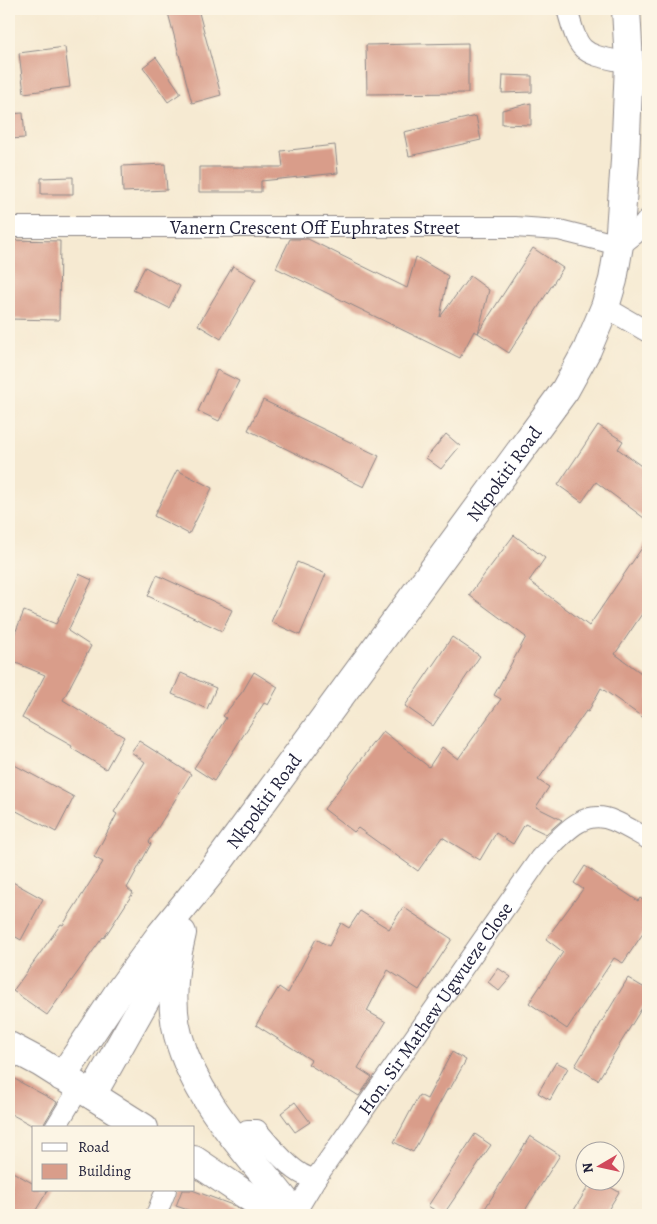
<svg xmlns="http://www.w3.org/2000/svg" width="657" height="1224" font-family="Alegreya,serif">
	<rect width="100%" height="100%" fill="#fcf5e5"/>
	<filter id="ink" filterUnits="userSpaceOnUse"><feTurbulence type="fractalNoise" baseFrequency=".02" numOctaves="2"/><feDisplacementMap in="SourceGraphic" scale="10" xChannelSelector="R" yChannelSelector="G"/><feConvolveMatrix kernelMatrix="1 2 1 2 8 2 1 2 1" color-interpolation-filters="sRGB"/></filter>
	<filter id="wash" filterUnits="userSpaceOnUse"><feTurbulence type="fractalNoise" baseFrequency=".0096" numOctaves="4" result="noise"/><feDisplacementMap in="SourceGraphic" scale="20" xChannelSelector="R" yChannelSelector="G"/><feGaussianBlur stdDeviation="1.12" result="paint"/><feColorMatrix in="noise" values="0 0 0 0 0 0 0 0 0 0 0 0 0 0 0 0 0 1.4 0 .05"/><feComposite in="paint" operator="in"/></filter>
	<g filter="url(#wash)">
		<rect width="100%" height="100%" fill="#f6ead2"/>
		<g id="blocks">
			<path fill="#d99d8a" d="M167,9H198L221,95L192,103Z
				M468,43V93L367,94L366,45Z
				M65,47L70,87L24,93L19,53Z
				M156,57L181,93L168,102L143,67Z
				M503,75L532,76V92L502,93Z
				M531,103V125L502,124V110Z
				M23,113L25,138L9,139V114Z
				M476,116L481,140L409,156L404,132Z
				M335,145L338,173L261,181V192H199V167H283L281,151Z
				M165,164L167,190L123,192L122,166Z
				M73,177V194H41V178Z
				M290,239H308L407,288L416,257L448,276L440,317L470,276L489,290L478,333L474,331L460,358L276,268Z
				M9,240L60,241L59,320L9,319Z
				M533,248L563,268L509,353L478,333Z
				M233,266L256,279L221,339L198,325Z
				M145,267L180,286L169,308L133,290Z
				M217,370L239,381L219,421L198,411Z
				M263,400L379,456L364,487L248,430Z
				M598,425L623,441L618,449L648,471V521L596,482L582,502L558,485Z
				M446,434L460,446L441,469L426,458Z
				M177,470L212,488L189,534L154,516Z
				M514,535L545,558L529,581L589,626L648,539V605L615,654L648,678V721L601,688L588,712L586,711L538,780L549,787L536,807L562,820L546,834L525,824L513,844L496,833L480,860L442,837L418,871L358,828L354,832L324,809L383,731L429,767L442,747L458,759L501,699L494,695L526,637L469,595Z
				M297,562L326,574L300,635L271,622Z
				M79,574L92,580L68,631L91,646L63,700L124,737L106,769L71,748L72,746L22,718L45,675L9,660V648L24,611L56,624Z
				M157,575L232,610L222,631L148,596Z
				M452,637L480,656L433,726L405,706Z
				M254,672L278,687L268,705L264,703L214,781L194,768L226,718L223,716L243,691Z
				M181,673L216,688L207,709L172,694Z
				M139,741L191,774L149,842L151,844L127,888L133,893L104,938L103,937L47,1015L13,991L61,924L63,925L103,862L94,857L117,814L114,812L145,762L131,752Z
				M9,762L74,797L56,832L9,807Z
				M585,866L638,901L640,898L648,904V926L623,963L614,958L567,1029L529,1003L563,952L546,939L583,889L574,883Z
				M9,880L43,899L21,940L9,933Z
				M403,907L452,939L419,990L388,970L367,1011L386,1022L358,1068L372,1077L359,1096L308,1064L311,1060L256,1025L279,987L288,993L316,939L329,946L341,923L349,928L360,911L389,929Z
				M498,968L511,977L499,991L488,982Z
				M628,978L648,990V998L598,1080L575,1066Z
				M452,1052L466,1060L450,1089L448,1088L413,1152L394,1142L419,1095L427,1099Z
				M556,1062L568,1068L550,1100L538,1093Z
				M9,1076L57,1102L45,1122L43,1128H37L9,1113Z
				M295,1102L310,1122L295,1132L281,1113Z
				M475,1134L491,1145L443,1215L428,1206Z
				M530,1136L560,1155L522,1215H481Z
				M9,1170L34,1184V1190H48L33,1215H9Z
				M591,1182H601L619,1192L605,1215H571Z
				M182,1190H192L235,1206L248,1215H203L176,1206Z"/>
		</g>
	</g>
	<g filter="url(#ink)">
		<use href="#blocks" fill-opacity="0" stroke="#8c8686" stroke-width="1"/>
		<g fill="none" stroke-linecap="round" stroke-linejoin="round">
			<defs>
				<g id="street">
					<path d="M567,9C580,57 582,53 629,63"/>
					<path id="s1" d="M9,227H515L559,230L619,245C631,239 640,230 648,219"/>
					<path d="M605,307L648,332"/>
					<path d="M55,1128L80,1087"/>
					<path id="s2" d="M235,1140L247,1130H257C268,1143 297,1180 316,1178L540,858C560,838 582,806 614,821C626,826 637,833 648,839"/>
					<path d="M295,1213L316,1178"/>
					<path d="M156,1215L166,1190"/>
				</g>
				<g id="secondary">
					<path d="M182,933C174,966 169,1002 178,1035C197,1106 254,1158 296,1215"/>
					<path d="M9,1046L41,1063L144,1128"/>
					<path id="s3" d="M62,1077L118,993L161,934L209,875L565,390L587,350L605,307L613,280L619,245L625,160L629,63L626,9"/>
					<path d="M92,1095L173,951"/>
					<path d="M194,1160L276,1215"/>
				</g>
			</defs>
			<use href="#street" stroke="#8c8686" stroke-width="22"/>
			<use href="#secondary" stroke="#8c8686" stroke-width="30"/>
			<use href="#street" stroke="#fff" stroke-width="20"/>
			<use href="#secondary" stroke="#fff" stroke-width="28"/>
		</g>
	</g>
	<g text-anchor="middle" stroke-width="5" stroke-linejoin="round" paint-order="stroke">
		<g font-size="19" fill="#22223b" stroke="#fcf5e5">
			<text dy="7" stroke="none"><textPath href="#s1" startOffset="306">Vanern Crescent Off Euphrates Street</textPath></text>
			<text dy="7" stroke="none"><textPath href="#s3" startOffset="748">Nkpokiti Road</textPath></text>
			<text dy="7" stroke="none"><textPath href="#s3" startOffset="342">Nkpokiti Road</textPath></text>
			<text dy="7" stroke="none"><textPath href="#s2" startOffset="311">Hon. Sir Mathew Ugwueze Close</textPath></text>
		</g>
	</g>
	<rect width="657" height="1224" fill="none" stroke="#fcf5e5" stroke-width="30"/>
	<rect x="32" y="1126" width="162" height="65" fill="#fcf5e5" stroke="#a5a1a1"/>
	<rect x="42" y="1143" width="25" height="8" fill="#ffffff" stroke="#a5a1a1"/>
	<text x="78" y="1152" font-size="15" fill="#22223b">Road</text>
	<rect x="42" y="1164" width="25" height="15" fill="#d99d8a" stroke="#a5a1a1"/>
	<text x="78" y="1176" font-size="15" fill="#22223b">Building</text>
	<g transform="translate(600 1166) rotate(261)"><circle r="24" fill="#fcf5e5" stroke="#a5a1a1"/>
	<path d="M0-4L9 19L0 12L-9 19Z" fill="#d1495b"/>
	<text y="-8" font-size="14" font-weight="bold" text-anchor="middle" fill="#22223b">N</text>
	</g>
</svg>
